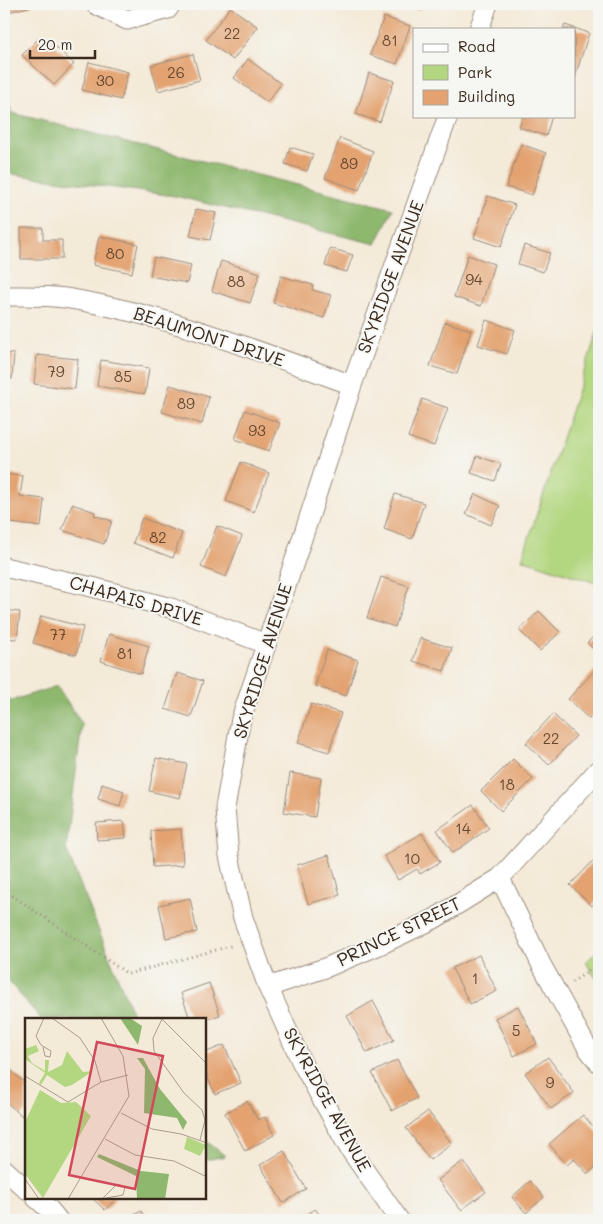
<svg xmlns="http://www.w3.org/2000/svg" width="603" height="1224" font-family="Mali,sans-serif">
	<rect width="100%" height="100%" fill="#f6f6f2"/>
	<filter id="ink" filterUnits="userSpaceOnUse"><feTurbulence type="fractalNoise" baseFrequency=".02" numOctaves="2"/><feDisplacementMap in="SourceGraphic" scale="10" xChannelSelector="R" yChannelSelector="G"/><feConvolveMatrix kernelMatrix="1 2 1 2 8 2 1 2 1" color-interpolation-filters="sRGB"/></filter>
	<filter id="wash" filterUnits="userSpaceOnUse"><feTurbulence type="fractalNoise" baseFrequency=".0096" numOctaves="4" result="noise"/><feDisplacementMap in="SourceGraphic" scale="20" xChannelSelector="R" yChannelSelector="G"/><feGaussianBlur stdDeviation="1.12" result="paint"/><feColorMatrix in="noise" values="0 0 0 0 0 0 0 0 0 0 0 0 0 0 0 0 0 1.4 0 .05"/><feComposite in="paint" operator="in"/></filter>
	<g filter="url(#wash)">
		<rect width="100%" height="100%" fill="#f4ead8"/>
		<path fill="#b3d780" stroke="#77804f" d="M599,327V584L522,559Z
			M599,949V974L595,977L586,962Z"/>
		<path fill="#8eb86e" stroke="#647146" d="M4,82L12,113L393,209L376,244L175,196L4,173Z
			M57,686L82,724L66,849L133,1015V1019H41L4,976V703Z
			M205,1140L225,1156L205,1160Z"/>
		<g id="blocks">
			<path fill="#e3a270" d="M6,4H31L32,6L8,12Z
				M401,4H421L419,10Z
				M230,7L258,27L233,60L206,40Z
				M384,17L410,26L397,64L370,55Z
				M565,25L589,33L575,77L574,29H563Z
				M39,38L50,48L53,44L74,64L54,85L22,55Z
				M193,54L200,80L158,91L151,65Z
				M248,59L281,84L267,102L234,78Z
				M89,62L128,72L121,100L82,90Z
				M369,73L394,81L380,122L356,114Z
				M523,116H552L546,136L519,127Z
				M340,138L373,151L359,190L325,178Z
				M521,144L546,153L532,195L506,187Z
				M290,147L313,154L307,171L285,164Z
				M488,196L515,205L501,247L474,238Z
				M196,209L216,213L210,240L190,236Z
				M4,221H7V256H4Z
				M21,228H43V240H62V259H21Z
				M99,236L138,244L132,273L93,265Z
				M524,245L550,253L543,272L518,264Z
				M330,248L353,255L347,272L325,266Z
				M468,255L494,264L481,306L454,297Z
				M154,257L191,265L187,283L150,276Z
				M221,261L260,273L250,303L212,291Z
				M281,276L313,285L312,290L331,295L324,318L273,303Z
				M486,320L515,330L507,354L478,345Z
				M445,322L471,330L457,374L430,366Z
				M4,353L14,354L12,379H4Z
				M37,355L78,359L75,389L34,384Z
				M101,360L149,368L145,394L97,386Z
				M170,385L209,397L202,424L162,412Z
				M422,399L448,408L434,446L408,437Z
				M245,410L280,423L269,451L235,439Z
				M477,456L501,464L495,481L471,473Z
				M241,462L269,473L254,512L226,501Z
				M4,474L23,476L20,496L44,499L41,527L4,522Z
				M395,494L424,503L412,539L384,529Z
				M475,494L500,506L491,525L466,514Z
				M72,504L95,512L94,515L112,521L104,544L62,530Z
				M142,518L182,533L173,558L133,543Z
				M217,526L242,536L226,577L201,567Z
				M381,577L409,586L395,627L367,618Z
				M4,610L20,612L17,639L4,638Z
				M539,611L560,632L540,651L519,630Z
				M41,616L83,627L76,655L33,643Z
				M599,631V655L587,643Z
				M109,634L149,646L141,674L101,661Z
				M420,638L452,648L444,671L413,661Z
				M327,650L358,660L346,696L315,686Z
				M596,669L599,672V708L589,719L568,699Z
				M177,673L203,681L191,717L165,709Z
				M311,704L341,713L329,752L298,743Z
				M553,714L576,736L549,765L526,743Z
				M156,758L187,764L180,798L149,791Z
				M513,759L533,779L501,811L481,791Z
				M290,773L321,778L315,817L284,812Z
				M102,784L124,791L120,806L98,799Z
				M473,805L489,828L453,853L437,830Z
				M124,821L126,838L97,840L96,823Z
				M181,829L183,865L153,867L151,831Z
				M422,833L440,862L420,874L417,869L398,880L384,856Z
				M329,855L340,895L308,904L297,865Z
				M599,855V898L592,906L570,885Z
				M190,898L197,932L166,938L159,905Z
				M479,955L497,991L470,1004L452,968Z
				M209,983L220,1015L205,1020V1019H190L181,993Z
				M373,1001L394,1040L367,1053L347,1016Z
				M518,1006L537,1044L514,1056L495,1018Z
				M224,1045L241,1083L215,1094L205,1071V1053Z
				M548,1057L574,1093L551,1109L525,1073Z
				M397,1060L417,1098L392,1111L372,1073Z
				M7,1067L26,1084V1111L22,1116L4,1100V1071Z
				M247,1101L258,1120L265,1117L274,1135L245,1151L225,1113Z
				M428,1111L452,1144L430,1160L406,1128Z
				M583,1115L598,1132L599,1131V1164L588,1174L574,1159L567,1165L549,1144Z
				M284,1151L306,1189L283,1203L260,1165Z
				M463,1161L486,1192L461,1210L438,1180Z
				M530,1181L544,1197L526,1213L512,1197Z
				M92,1198H117L105,1210Z
				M315,1209L324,1220H300Z
				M141,1211L147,1220H126Z"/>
		</g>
	</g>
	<g filter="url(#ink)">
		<use href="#blocks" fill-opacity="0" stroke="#988a7b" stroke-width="1"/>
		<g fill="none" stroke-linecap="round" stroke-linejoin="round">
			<defs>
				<path id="street" d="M95,4L127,20L168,9L171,4
					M479,29L488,4
					M4,296C24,296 45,295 65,298C165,314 258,351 352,385
					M4,567L92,587L171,608L266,644
					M500,878L541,964L588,1049L599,1063
					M268,987L325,968L384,943L434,919L500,878L599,769
					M4,1169L26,1189
					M36,1198L49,1209L58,1220
					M399,1220L349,1148L302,1063L268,987L243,918L229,856L225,808L241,719L306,527L352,385L448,116"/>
			</defs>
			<use href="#street" stroke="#988a7b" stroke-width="21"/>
			<path stroke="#988a7b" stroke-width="3" stroke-dasharray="1 4" stroke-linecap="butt" d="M4,890L128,974L234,945
				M572,982L599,964"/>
			<use href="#street" stroke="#fff" stroke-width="19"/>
		</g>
	</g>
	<g text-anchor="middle" stroke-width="4" stroke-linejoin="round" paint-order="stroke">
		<g font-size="15" fill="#654832">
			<text x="232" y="39">22</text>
			<text x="390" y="46">81</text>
			<text x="176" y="78">26</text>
			<text x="105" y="86">30</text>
			<text x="349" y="169">89</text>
			<text x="115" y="259">80</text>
			<text x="474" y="285">94</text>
			<text x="236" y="287">88</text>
			<text x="56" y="377">79</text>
			<text x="123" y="382">85</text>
			<text x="186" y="409">89</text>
			<text x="257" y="436">93</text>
			<text x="158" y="543">82</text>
			<text x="58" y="640">77</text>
			<text x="125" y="659">81</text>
			<text x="551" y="744">22</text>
			<text x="507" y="790">18</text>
			<text x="463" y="834">14</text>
			<text x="412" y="864">10</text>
			<text x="475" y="984">1</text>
			<text x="516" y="1036">5</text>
			<text x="550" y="1088">9</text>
		</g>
		<g font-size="18" fill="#3b2a1e" stroke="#f6f6f2">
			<text transform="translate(391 277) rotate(-70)" y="6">SKYRIDGE AVENUE</text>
			<text transform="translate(209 337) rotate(18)" y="6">BEAUMONT DRIVE</text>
			<text transform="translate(136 601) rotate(16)" y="6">CHAPAIS DRIVE</text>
			<text transform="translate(263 661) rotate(-73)" y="6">SKYRIDGE AVENUE</text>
			<text transform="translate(399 932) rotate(-26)" y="6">PRINCE STREET</text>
			<text transform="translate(327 1100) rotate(61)" y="6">SKYRIDGE AVENUE</text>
		</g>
	</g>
	<g transform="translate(25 1018)">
		<rect width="181" height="181" fill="#f4ead8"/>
		<path d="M11,27L14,33L3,38L7,45L20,53V42H24L23,54L37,47L42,33L58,54L68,53L47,67L40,69L22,57L16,67L14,65L20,55L0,41V31ZM15,72L36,85L51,84L66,98L18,180L0,156V104ZM162,119L181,127L175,138L159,131Z" fill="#b3d780"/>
		<path d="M95,0H105L117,8L113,27ZM112,40H118L135,71L162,104L158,112L152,100L119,95L120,51ZM74,136L116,153L144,156L140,181H112L111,158L72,139Z" fill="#8eb86e"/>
		<path fill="none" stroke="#aa9d8e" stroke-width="1" d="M27,0L55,20L70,43L76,64M137,1L128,20L129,33L159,75L177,92L180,102L175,122M137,1L182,46M18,29L20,38L25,39L26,33L16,27L11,18L19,0M0,58L43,84L76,64L103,57M96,95L127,111L156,116L182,125M80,121L110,137L149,143L182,159M0,161L14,181M43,181L104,78L98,38L76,0M76,181L98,177L100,169L92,166L77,181"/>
		<path fill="#d1495b" fill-opacity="0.15" stroke="#d1495b" stroke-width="2.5" d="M72,24L138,38L110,171L44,157Z"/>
		<rect width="181" height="181" fill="none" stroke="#3b2a1e" stroke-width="2.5"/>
	</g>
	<rect width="603" height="1224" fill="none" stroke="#f6f6f2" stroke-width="20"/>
	<rect x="413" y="28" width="162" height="90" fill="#f6f6f2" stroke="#aba49d"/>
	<rect x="423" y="44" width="25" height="8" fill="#ffffff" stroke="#aba49d"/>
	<text x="458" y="52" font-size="15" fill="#3b2a1e">Road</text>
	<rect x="423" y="65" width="25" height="15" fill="#b3d780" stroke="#aba49d"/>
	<text x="458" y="78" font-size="15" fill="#3b2a1e">Park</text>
	<rect x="423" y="90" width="25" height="15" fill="#e3a270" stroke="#aba49d"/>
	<text x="458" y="102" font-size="15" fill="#3b2a1e">Building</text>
	<path d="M30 50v8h65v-8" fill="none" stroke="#3b2a1e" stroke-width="2.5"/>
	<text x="38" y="50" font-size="15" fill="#3b2a1e" stroke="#f6f6f2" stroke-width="4" paint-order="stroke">20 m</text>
</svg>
